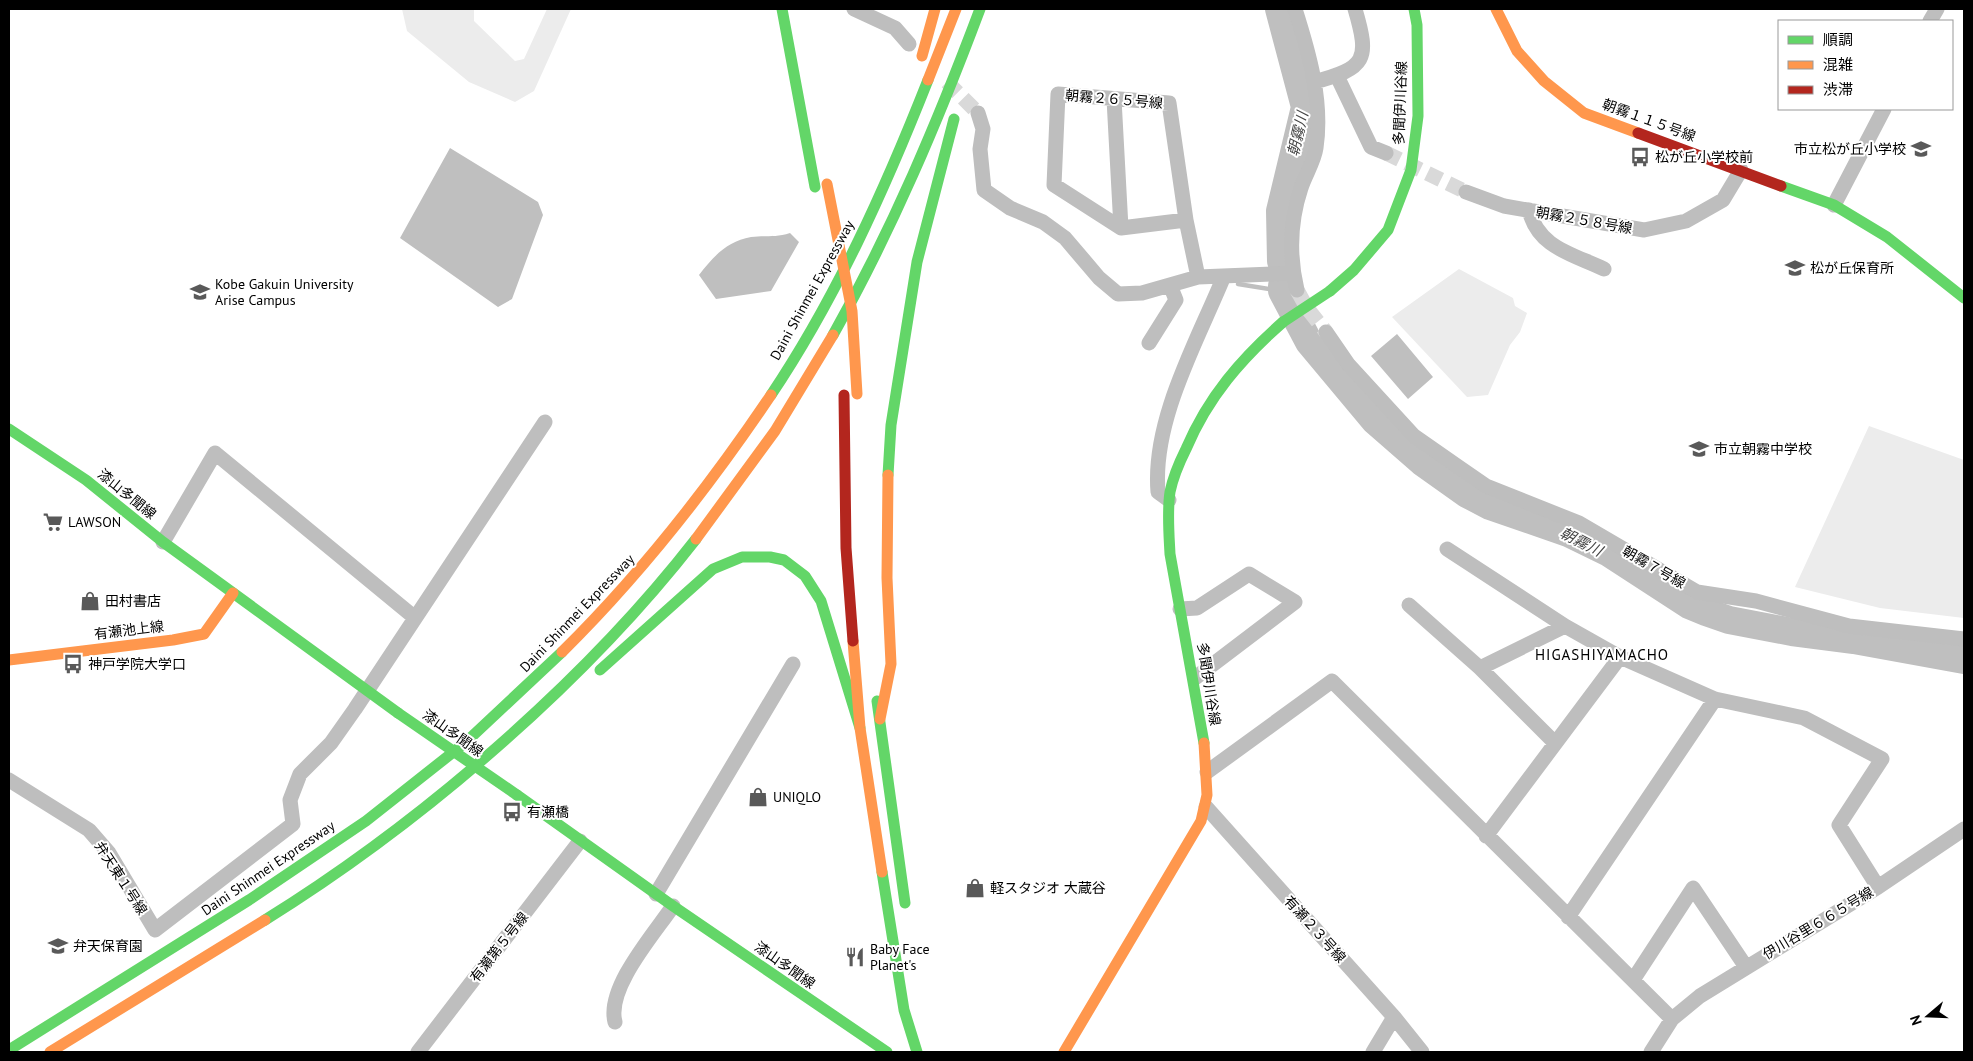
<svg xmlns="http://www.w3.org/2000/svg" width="1973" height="1061" font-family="'PT Sans','Noto Sans JP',sans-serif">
	<rect width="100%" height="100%" fill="#fff"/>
	<path fill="#ececec" d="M402,9H474V21L515,61L524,59L547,9H571L534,91L515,102L469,82L407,31Z
		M1459,269L1513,298L1515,306L1527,313L1520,332L1510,345L1488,395L1467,397L1392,317Z
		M1869,426L1964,460V618L1880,608L1795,587Z"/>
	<path fill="#bfbfbf" d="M450,148L538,202L543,215L512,299L498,307L400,238Z
		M790,233L799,242L771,291L716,299L699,275C713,257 727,241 751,237C766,235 775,238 790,233Z
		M1397,334L1433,377L1408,399L1371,356Z"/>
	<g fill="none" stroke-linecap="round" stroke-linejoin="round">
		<path stroke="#bfbfbf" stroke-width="4.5" d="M1238,284L1282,291"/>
		<path stroke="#bfbfbf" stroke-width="28" d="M1279,9L1305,107L1280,211L1281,261
			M1282,286V291L1309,342L1375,421L1422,462L1467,494L1490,506L1568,533L1609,553L1689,605L1706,612L1729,620L1792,632L1854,640L1964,660"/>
		<path stroke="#d9d9d9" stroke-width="15" stroke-dasharray="15 8" stroke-linecap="butt" d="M947,82L978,113
			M1386,153L1466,192
			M1297,290L1307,308L1326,332"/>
		<path stroke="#bebebe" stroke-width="15" d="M854,9L895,28L909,44
			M1295,9C1309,53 1323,101 1316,148C1314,162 1305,175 1301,188C1290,221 1289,256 1297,290
			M1930,21L1937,9
			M1337,76L1371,147L1386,153
			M1314,82C1366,68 1370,60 1355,9
			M1114,99L1121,228
			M978,113L983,129L980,149L984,190L1010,208L1043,222L1065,238L1099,278L1118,294L1142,293L1198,277L1293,273
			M1466,192L1504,206L1644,230L1686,221L1723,200L1741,170
			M1834,205L1884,109
			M1529,210C1538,248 1573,254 1604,269
			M1186,220L1121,228L1054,185L1058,94L1169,103L1186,220L1198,277
			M1326,332L1348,364L1414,436L1457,466L1486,486L1579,523L1697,592L1756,601L1849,626L1964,639
			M1149,343L1176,300L1170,285
			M1169,500L1158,492C1152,420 1197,342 1224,276
			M163,542L215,453L414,617
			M1447,549L1565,626L1620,657L1715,699L1804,718L1882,759L1839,825L1878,887
			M1409,605L1480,668L1565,626
			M1180,609L1197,608L1249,574L1295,602L1195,678
			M1480,668L1555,743
			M1207,772L1332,681L1672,1019
			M9,780L89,830L109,853L155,930L293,824L290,800L300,774L331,743L355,709L545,422
			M1206,807L1394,1017L1422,1052
			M1486,836L1620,657
			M656,894L793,664
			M1568,917L1715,699
			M1633,980L1693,888L1746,967
			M615,1022C606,988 654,934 673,906
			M418,1052L580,841
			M1373,1052L1394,1017
			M1651,1052L1672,1019L1700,996L1878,887L1964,829"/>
		<path stroke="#63d668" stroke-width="11" d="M782,9L815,187
			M1781,186L1834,205L1887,237L1964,298
			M1330,291L1354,270L1388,230L1411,170L1418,116L1417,25L1414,9
			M833,335C892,230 938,121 980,9
			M771,395C836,298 885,189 928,80
			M9,429L86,480L163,542L398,713
			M888,475L891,425L917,262L954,119
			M600,670L713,569L742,557H770L784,560L805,576L821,601L860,728
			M877,701L905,903
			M1204,743L1170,554C1169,534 1167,512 1170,492C1173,477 1179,463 1186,449C1208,397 1241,359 1283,322
			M517,795L673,906L887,1052
			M882,872L904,1010L917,1052
			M265,920C421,823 584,683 696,539
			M9,1050L249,900L366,821L466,742L562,652"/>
		<path stroke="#ff974d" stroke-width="11" d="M1496,9L1517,51L1544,81L1584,113L1638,133
			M922,56L935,9
			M928,80L956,9
			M696,539L775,431L833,335
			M853,641L860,728L882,872
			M562,652C641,574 709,487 771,395
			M9,660L173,640L204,634L233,593
			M880,719L891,664L887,578L888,475
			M50,1052L265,920
			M1064,1052L1201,821L1207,795L1204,743"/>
		<path stroke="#b3261e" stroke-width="11" d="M1638,133L1781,186
			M844,395L846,548L853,641"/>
		<path stroke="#63d668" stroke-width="11" d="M1283,322L1330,291
			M398,713L517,795"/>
		<path stroke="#ff974d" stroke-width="11" d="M827,184L852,311L857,394"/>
	</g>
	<defs>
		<symbol id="school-bare" viewBox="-9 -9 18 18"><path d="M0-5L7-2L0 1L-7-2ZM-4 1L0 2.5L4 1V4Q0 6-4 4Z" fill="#595959" stroke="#fff" stroke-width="2.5" paint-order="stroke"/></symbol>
		<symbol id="bus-bare" viewBox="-9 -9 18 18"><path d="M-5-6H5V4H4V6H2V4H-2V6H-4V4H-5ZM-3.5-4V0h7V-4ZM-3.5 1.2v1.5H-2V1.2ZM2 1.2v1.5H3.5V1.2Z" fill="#595959" stroke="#fff" stroke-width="2.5" paint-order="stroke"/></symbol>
		<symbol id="university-bare" viewBox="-9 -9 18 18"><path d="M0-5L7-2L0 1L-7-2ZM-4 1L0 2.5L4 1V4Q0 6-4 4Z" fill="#595959" stroke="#fff" stroke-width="2.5" paint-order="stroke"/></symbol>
		<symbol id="supermarket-bare" viewBox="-9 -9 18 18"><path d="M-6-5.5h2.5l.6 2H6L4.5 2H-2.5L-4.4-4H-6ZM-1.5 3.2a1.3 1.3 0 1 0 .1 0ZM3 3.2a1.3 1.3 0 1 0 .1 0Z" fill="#595959" stroke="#fff" stroke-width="2.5" paint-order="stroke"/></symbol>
		<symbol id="shop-bare" viewBox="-9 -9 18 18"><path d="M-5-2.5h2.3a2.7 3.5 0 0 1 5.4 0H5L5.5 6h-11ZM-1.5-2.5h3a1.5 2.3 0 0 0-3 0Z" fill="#595959" stroke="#fff" stroke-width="2.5" paint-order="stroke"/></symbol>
		<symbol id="restaurant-bare" viewBox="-9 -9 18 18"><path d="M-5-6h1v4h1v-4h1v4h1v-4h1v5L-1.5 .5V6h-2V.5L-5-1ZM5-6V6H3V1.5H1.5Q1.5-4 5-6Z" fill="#595959" stroke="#fff" stroke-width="2.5" paint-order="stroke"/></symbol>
	</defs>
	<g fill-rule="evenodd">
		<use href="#school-bare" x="1907" y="135" width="28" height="28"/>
		<use href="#bus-bare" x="1626" y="143" width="28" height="28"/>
		<use href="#school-bare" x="1781" y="254" width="28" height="28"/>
		<use href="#university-bare" x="186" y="278" width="28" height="28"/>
		<use href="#school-bare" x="1685" y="435" width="28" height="28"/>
		<use href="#supermarket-bare" x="39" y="508" width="28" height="28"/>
		<use href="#shop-bare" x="76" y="587" width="28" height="28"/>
		<use href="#bus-bare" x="59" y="650" width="28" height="28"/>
		<use href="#shop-bare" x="744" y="783" width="28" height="28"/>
		<use href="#bus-bare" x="498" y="798" width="28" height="28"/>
		<use href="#shop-bare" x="961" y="874" width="28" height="28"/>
		<use href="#school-bare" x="44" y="932" width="28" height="28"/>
		<use href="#restaurant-bare" x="841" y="943" width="28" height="28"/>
	</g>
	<g text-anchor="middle" stroke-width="4" stroke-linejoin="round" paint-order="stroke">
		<g font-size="14" fill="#000" stroke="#fff">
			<text transform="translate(1114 99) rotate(5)" y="5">朝霧２６５号線</text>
			<text transform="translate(1400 103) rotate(-88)" y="5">多聞伊川谷線</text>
			<text transform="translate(1649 120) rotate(20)" y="5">朝霧１１５号線</text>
			<text transform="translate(1584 220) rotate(10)" y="5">朝霧２５８号線</text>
			<text transform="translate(812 290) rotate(-61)" y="5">Daini Shinmei Expressway</text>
			<text transform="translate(127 494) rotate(39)" y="5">漆山多聞線</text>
			<text transform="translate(1654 567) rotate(30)" y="5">朝霧７号線</text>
			<text transform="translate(577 613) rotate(-46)" y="5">Daini Shinmei Expressway</text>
			<text transform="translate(129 630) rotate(-7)" y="5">有瀬池上線</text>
			<text transform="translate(1209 684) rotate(81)" y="5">多聞伊川谷線</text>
			<text transform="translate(453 733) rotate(35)" y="5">漆山多聞線</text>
			<text transform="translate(268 868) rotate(-34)" y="5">Daini Shinmei Expressway</text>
			<text transform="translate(121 878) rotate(57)" y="5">弁天東１号線</text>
			<text transform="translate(1818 923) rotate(-31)" y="5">伊川谷里６６５号線</text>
			<text transform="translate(1315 929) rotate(48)" y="5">有瀬２３号線</text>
			<text transform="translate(499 947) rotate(-52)" y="5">有瀬第５号線</text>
			<text transform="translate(785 965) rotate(35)" y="5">漆山多聞線</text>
		</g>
		<g font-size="14" fill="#000" stroke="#fff" text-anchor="start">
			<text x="1906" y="154" text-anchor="end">市立松が丘小学校</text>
			<text x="1655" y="162">松が丘小学校前</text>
			<text x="1810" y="273">松が丘保育所</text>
			<text x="215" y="289">Kobe Gakuin University<tspan x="215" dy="16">Arise Campus</tspan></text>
			<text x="1714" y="454">市立朝霧中学校</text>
			<text x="68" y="527">LAWSON</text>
			<text x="105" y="606">田村書店</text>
			<text x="88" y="669">神戸学院大学口</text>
			<text x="773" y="802">UNIQLO</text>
			<text x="527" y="817">有瀬橋</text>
			<text x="990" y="893">軽スタジオ 大蔵谷</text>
			<text x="73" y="951">弁天保育園</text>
			<text x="870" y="954">Baby Face<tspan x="870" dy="16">Planet's</tspan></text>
		</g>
		<g font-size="15" font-style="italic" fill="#444" stroke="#fff">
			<text transform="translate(1298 134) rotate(-77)" y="5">朝霧川</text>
			<text transform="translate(1581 542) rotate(27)" y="5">朝霧川</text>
		</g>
		<g font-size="15" letter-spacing="1" fill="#000" stroke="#fff">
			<text x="1602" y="660">HIGASHIYAMACHO</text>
		</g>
	</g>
	<rect width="1973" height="1061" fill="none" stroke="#000000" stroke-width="20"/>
	<rect x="1778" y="20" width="175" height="90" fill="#ffffff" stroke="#999999"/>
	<rect x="1788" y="36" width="25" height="8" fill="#63d668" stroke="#999999"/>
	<text x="1823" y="45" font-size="15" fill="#000000">順調</text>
	<rect x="1788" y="61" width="25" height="8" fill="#ff974d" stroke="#999999"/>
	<text x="1823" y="70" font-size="15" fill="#000000">混雑</text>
	<rect x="1788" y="86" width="25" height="8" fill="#b3261e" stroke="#999999"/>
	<text x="1823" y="95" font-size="15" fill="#000000">渋滞</text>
	<g transform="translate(1928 1016) rotate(251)" stroke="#ffffff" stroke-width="4" paint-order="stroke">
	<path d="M0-4L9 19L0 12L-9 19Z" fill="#000000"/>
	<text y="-8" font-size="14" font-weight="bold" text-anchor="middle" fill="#000000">N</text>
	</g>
</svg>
